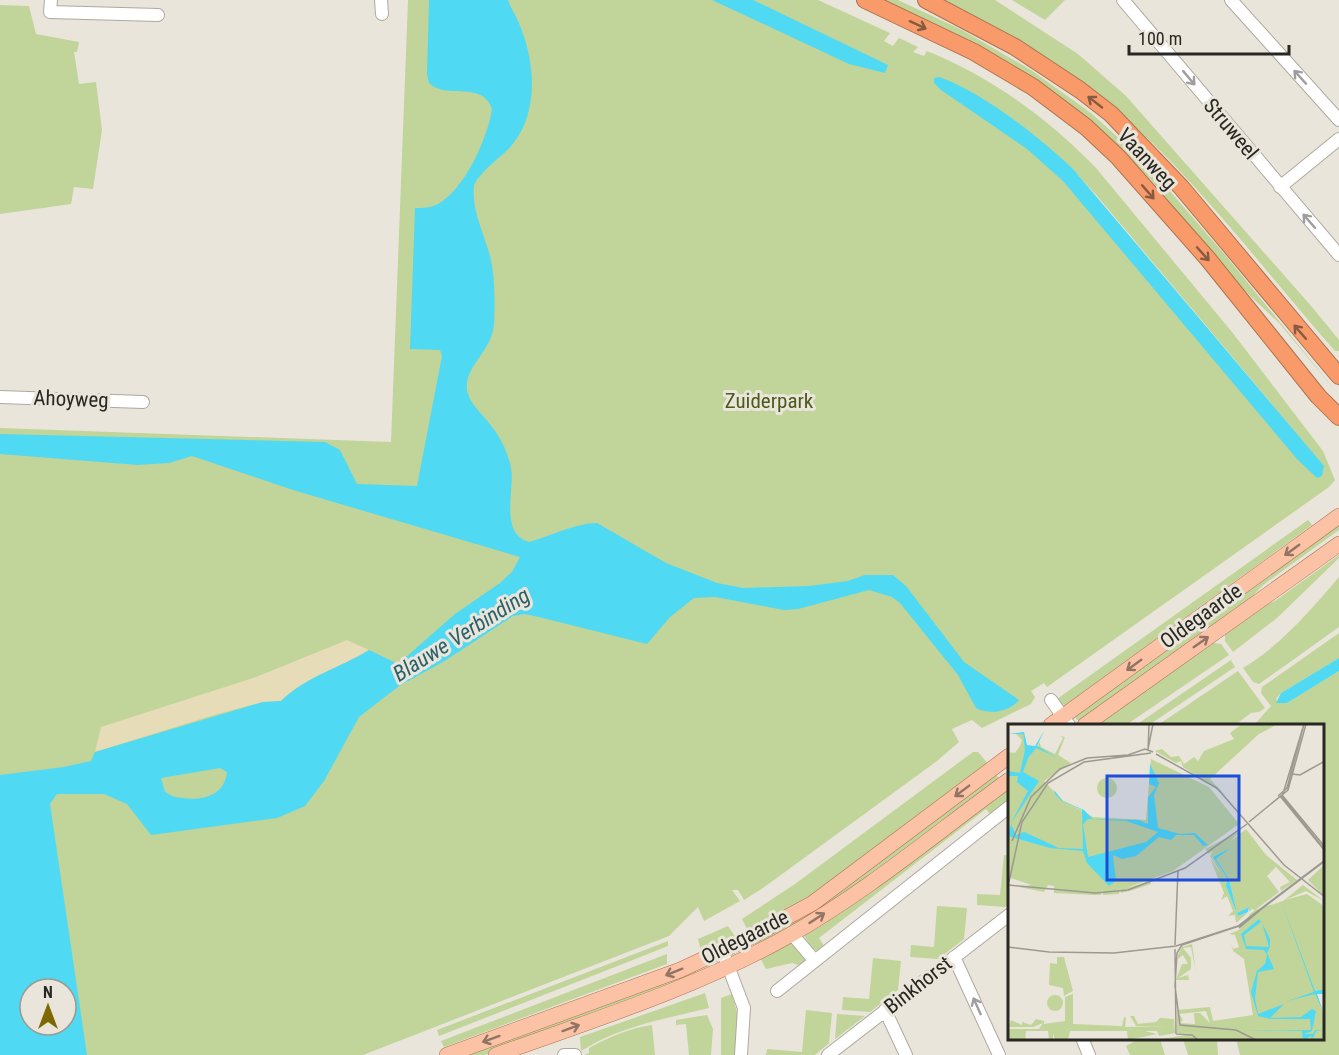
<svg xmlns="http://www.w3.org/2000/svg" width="1339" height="1055" font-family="'Roboto Condensed',sans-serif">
	<rect width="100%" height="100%" fill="#eae5da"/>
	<path fill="#c1d49a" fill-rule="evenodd" d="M408,0H818L890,33L884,41L893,46L899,38L918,47L913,52L924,56L927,51C991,77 1048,118 1096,168L1232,332L1323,451L1335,480L1329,487L1047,687L1044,683L1031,691L1035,697L1031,704L982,728L972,720L952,729L959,742L937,761L763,888L744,900L738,890H732L740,901L704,921L698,907L669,936L363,1055H0V428L391,442ZM1068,164L1098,197L1324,466ZM30,989H66V1025H30Z
		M880,0H898L962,30L1031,70L1091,113L1143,160L1226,256L1339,395L1279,323L1244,290L1151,180L1112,140L1067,103Z
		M941,0H995L1078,54L1126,96L1312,307L1339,340V351H1335C1265,272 1201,184 1121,114C1067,67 1006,32 941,0Z
		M1012,0H1065L1045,20Z
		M0,5L29,6L36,34L79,42L77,52H74L79,84L96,82L102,130L93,189L74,187L71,204L0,214Z
		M1339,518V530L1263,585L1246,603L1084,721L1077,720L1075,717Z
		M1308,520L1312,525L1065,705H1061L1057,699Z
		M1339,555V558L1277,618L1233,652L1225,641V635L1262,608L1261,606L1275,601Z
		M1339,577V627L1259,684L1253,682L1243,668C1280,646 1311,610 1339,577Z
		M1339,633V658L1281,693L1276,699L1279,703H1287L1339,671V1055H1240L1236,1039L1322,1038V725H1254L1271,706L1261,693L1262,687Z
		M1214,643L1221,644L1229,655L1126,725H1090Z
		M1231,660L1235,667L1149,725H1136Z
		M1238,671L1265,708L1259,712L1251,713L1235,725H1158Z
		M973,752H978L990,766L807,900L749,933L742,919L795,884Z
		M994,772L1001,781L844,898L757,948L753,940Z
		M1006,791L1009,793V802L991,815L986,809L819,938L824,946L818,951L812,949L803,934Z
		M1004,855H1009V904L1005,907L977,905V894L1000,895Z
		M937,906L967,908L964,939L938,959L910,957L911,945L934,947Z
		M728,926L737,939L702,955L698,939Z
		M668,941V946L643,956L439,1036L437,1030Z
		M789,943L794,944L809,961L802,966L792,963L766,969L759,956Z
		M667,954V964L444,1047L441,1041Z
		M873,958L901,961L898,990L870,1012L842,1010L843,997L869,999Z
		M694,967L698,976L485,1055H457Z
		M705,993L709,1008C665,1019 620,1026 581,1051L580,1037Z
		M732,994L737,1013L736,1055H721V998Z
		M806,1010L832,1013L829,1043L815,1055H766L767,1049L802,1052Z
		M837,1014L865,1016L835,1039Z
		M707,1015L713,1029L711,1055H689L686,1024L676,1025V1020Z
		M652,1025L655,1055H584L589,1053V1048C609,1037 630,1028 652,1025Z
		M1139,1039H1160L1165,1055H1130L1126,1046Z
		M1183,1039H1217L1218,1055H1188Z"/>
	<path fill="#e6dcb7" d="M347,640L369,650C340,668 305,677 281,701L263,702L214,715L95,752L101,727L256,677Z"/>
	<path fill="#4fd9f2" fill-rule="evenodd" d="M429,0H508C510,7 515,14 518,21C535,59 540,111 512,145C501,158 482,169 474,185C471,211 485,235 491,260C495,280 495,304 494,324C492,352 464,366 467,390C469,404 484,415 492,427C501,438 508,453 511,468C515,489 499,534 529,542C551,536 576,523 597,523L666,563L717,583L743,588L809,586L848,581L865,575H893L906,586L964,662L1019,700C1009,712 989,715 976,708L958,675L900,603L892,597L869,590L798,609L784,610L715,597L694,598L670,617L647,644L539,617L524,614L513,616L443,662L399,686L359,717L324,781L305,806L277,818L151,835L127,804L104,794H57L50,804L87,1055H0V775L64,767L91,761L95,752L263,702L281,701C305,677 340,668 369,650L398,664L455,614L500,583L512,572L520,557L293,490L192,456L169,463L138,465L0,454V434L325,442L340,450L357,484L417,486L442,356L440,350L410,349L415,208C423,208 431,208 438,204C464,190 488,138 492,109C483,80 446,100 429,83L427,74ZM220,768L227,772C224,800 194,802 172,796L165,792L161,778ZM30,989H66V1025H30Z
		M712,0H753L888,65L885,73L849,64Z
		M939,77C983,92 1040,138 1073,169L1324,466L1322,476L1317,478L1297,459L1063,181L1027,149L941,90L934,83V78Z
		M1339,658V671L1287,703H1276L1281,693Z"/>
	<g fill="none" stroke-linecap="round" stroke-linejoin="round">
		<defs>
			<path id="minor" d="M51,0L50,12L158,15
				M381,0L382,14
				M1123,0L1339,255
				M1231,0L1339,120
				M1280,187L1339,139
				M0,397L143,402
				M1051,700L1069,725
				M792,934L814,960
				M954,957L999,1055
				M725,958L744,1008L741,1055
				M777,991L1009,807
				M885,1010L906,1055
				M1082,1038L1089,1055
				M564,1055H575
				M828,1055L1009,915"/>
			<path id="major" d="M1051,725L1339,516
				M1085,725L1339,544
				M447,1055L680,970L747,939L813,903L1009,756
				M496,1055C596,1019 698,987 790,935C868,891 937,832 1009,780"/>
			<path id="highway" d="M865,0L974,52L1033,87L1086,127L1118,157L1208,259L1318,396L1339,417
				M926,0L1015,47L1080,90L1111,114L1181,187L1339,376"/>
		</defs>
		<use href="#minor" stroke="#aea99f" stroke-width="14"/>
		<use href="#major" stroke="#af7250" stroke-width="16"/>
		<use href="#highway" stroke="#af7250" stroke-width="18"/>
		<use href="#minor" stroke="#fff" stroke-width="12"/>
		<use href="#major" stroke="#fbc2a5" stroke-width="15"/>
		<use href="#highway" stroke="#f89a69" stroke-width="16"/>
	</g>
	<defs><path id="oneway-shaft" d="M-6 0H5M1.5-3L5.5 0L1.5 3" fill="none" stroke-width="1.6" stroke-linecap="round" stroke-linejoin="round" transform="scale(1.5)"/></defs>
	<g stroke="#865b42">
		<use href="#oneway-shaft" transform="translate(918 25) rotate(25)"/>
		<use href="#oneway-shaft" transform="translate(1095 102) rotate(-142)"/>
		<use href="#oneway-shaft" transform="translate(1148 192) rotate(49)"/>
		<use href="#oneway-shaft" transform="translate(1203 254) rotate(48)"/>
		<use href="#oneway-shaft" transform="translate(1300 332) rotate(-131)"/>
	</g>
	<g stroke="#9e9e9c">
		<use href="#oneway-shaft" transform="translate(1300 77) rotate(-132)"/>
		<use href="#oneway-shaft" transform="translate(1189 78) rotate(50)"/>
		<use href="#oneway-shaft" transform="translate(1309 221) rotate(-131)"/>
		<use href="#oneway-shaft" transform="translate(977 1006) rotate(-114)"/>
	</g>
	<g stroke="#927464">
		<use href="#oneway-shaft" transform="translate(1292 550) rotate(144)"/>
		<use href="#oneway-shaft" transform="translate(1201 642) rotate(-35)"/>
		<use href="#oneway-shaft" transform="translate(1134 665) rotate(144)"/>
		<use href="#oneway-shaft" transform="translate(962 791) rotate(143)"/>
		<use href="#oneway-shaft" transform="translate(817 918) rotate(-33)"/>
		<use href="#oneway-shaft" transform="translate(674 972) rotate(158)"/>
		<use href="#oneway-shaft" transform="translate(571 1028) rotate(-20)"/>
		<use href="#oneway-shaft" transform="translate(491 1039) rotate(160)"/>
	</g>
	<g text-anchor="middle" stroke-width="6" stroke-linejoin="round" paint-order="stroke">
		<g font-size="21" fill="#282722" stroke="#eae5da">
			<text transform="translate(1231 129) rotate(50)" y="7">Struweel</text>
			<text transform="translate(1147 159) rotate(47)" y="7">Vaanweg</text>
			<text transform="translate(71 399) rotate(2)" y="7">Ahoyweg</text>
			<text transform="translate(1201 616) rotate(-36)" y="7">Oldegaarde</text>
			<text transform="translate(745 937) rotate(-27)" y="7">Oldegaarde</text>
			<text transform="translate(918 985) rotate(-38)" y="7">Binkhorst</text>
		</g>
		<g font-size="21" fill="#4b5b1a" stroke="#eae5da">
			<text x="769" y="408">Zuiderpark</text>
		</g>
		<g font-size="22" font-style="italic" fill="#29616b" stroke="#eae5da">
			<text transform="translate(461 634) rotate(-32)" y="8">Blauwe Verbinding</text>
		</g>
	</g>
	<g transform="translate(1008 724)">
		<rect width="316" height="316" fill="#eae5da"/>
		<path d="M234,0H270L251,10L202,55L217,71L175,43L173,37L168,39L147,27L154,25L163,33L171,32L176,40L186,33L190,37L196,27L226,15L222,9ZM8,10H15L17,22H30L31,17L33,23L47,30L55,14L52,12L57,13L50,31L63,39L36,57L54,76L85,93L138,96L143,35L201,63L231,100L165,147L116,165L142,157L143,160L125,166L113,169L112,164L111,170L95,171L94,165L93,171H87L46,169V162L40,161L36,168L11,163L23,161L0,153V28L7,29L12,22L14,16ZM89 64a10 10 0 1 1 20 0a10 10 0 1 1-20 0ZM238,105L258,131L289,156L273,167L272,163L282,158L268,143L259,152L271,168L247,186L275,177L295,161L316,177L298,167L277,176L299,170L316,182V265L307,267L305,262L315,287L316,286V316H148L184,310L169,309V286L202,283L205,297L245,291L236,235L225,227L223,218L225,225L231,223L227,211L221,210L231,206L243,189L235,196L247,186L244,185L228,199L227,191L220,192L225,187L219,172L213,176L216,169L202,134L215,153L202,132L205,127L201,130L197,125L232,107L222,118ZM224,123L208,135L221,155L229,189L241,183V188L230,192L218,162L219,154L205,133ZM198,287L202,299L192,289H186L187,300L171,299L175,296L171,290ZM316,141V172L300,156ZM184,220L188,248L183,223L175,224L183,234V245L170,254L180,251L181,256H168L174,240H180L175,231L170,235V231L174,223ZM49,233H56L65,267L56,272L55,264L41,261L42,239L49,240ZM65,270V300L114,302L116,293L118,294L117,303L70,304L160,302H128L122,292H126L130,300L148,298L152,294L166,295L167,309L151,312L149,307H137L149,310L120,316L119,307H62L60,316H47L45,309V316H41L40,307H18L17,316H0V305H31L35,299L25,303H0L3,296L14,301V298L23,301L28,295L36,297V300L57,297V273ZM39 279a8 8 0 1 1 16 0a8 8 0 1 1-16 0Z" fill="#c1d49a" fill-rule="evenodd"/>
		<path d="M36,7L29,22L48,33L28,24L20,34L15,48L31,57L3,99L20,67L9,58L10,52H0V47L12,49L17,26L15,10H0L16,8L19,21L27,22ZM142,40L151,59L146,71L150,104L172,110L187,109L200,121L195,122L186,111H168L163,116L151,113L128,132L114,135L105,131L108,157L101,162L79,139L75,127L42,124L0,112L3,100L8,111L16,108L51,124L75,125L74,86L54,77L47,70L46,66L55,77L76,86L85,95L131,96L140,100V73L148,63L141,60ZM80,95L118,97L150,108L138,118L80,133L75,100ZM224,123L208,135L221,155L229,189L241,183L240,188L230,192L218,162L219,154L205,133ZM273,177L307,267L316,265V270H309L315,287L307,270L279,277L306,268ZM251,195L253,198L236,211L238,222L261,223L254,199L262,215V223L259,229L266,245L250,248L247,274L250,290L276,280L262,294L293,293L304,285L308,287L304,307L296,310H305L307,306L316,307H308L304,316L303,312L295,316L294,307H238L303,306L302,295H263L250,292L243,268L249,247L257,240L259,231L256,226L238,225L233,210Z" fill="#4fd9f2" fill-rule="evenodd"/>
		<path fill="none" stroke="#9c9990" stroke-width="1.5" d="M296,0L274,73L317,126M140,25L145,0M140,27L141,0M148,30L209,64L276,141L317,173M284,50L292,51L317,37M274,71L317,123M270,72L279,64L296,0M272,72L317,127M241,98L280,66L298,0M4,117L23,73L52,45L79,34L120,31L137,25L145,28M1,158L14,98L40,59L76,38L143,29M0,161L87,169L120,166L177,144L239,100M231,204L256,183M167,221L170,146M0,223L41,228L106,229L168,222L230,202L317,136M167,225L168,310M168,310L184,311L190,316M248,316L228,306L172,301L167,262L169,229L174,221L231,202L317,137"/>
		<path fill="#1d4ed8" fill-opacity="0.15" stroke="#1d4ed8" stroke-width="3" d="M99,52H231V156H99Z"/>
		<rect width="316" height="316" fill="none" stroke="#282722" stroke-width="3"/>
	</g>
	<g transform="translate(48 1007)"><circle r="28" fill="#eae5da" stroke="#9c9990" stroke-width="1.5"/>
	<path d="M0-4.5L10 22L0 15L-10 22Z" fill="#7e6900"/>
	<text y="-9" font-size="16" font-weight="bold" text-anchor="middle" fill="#282722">N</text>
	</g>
	<path d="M1129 45v9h160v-9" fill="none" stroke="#282722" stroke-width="3"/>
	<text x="1138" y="45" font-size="18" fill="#282722" stroke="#eae5da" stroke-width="4.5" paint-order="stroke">100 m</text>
</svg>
